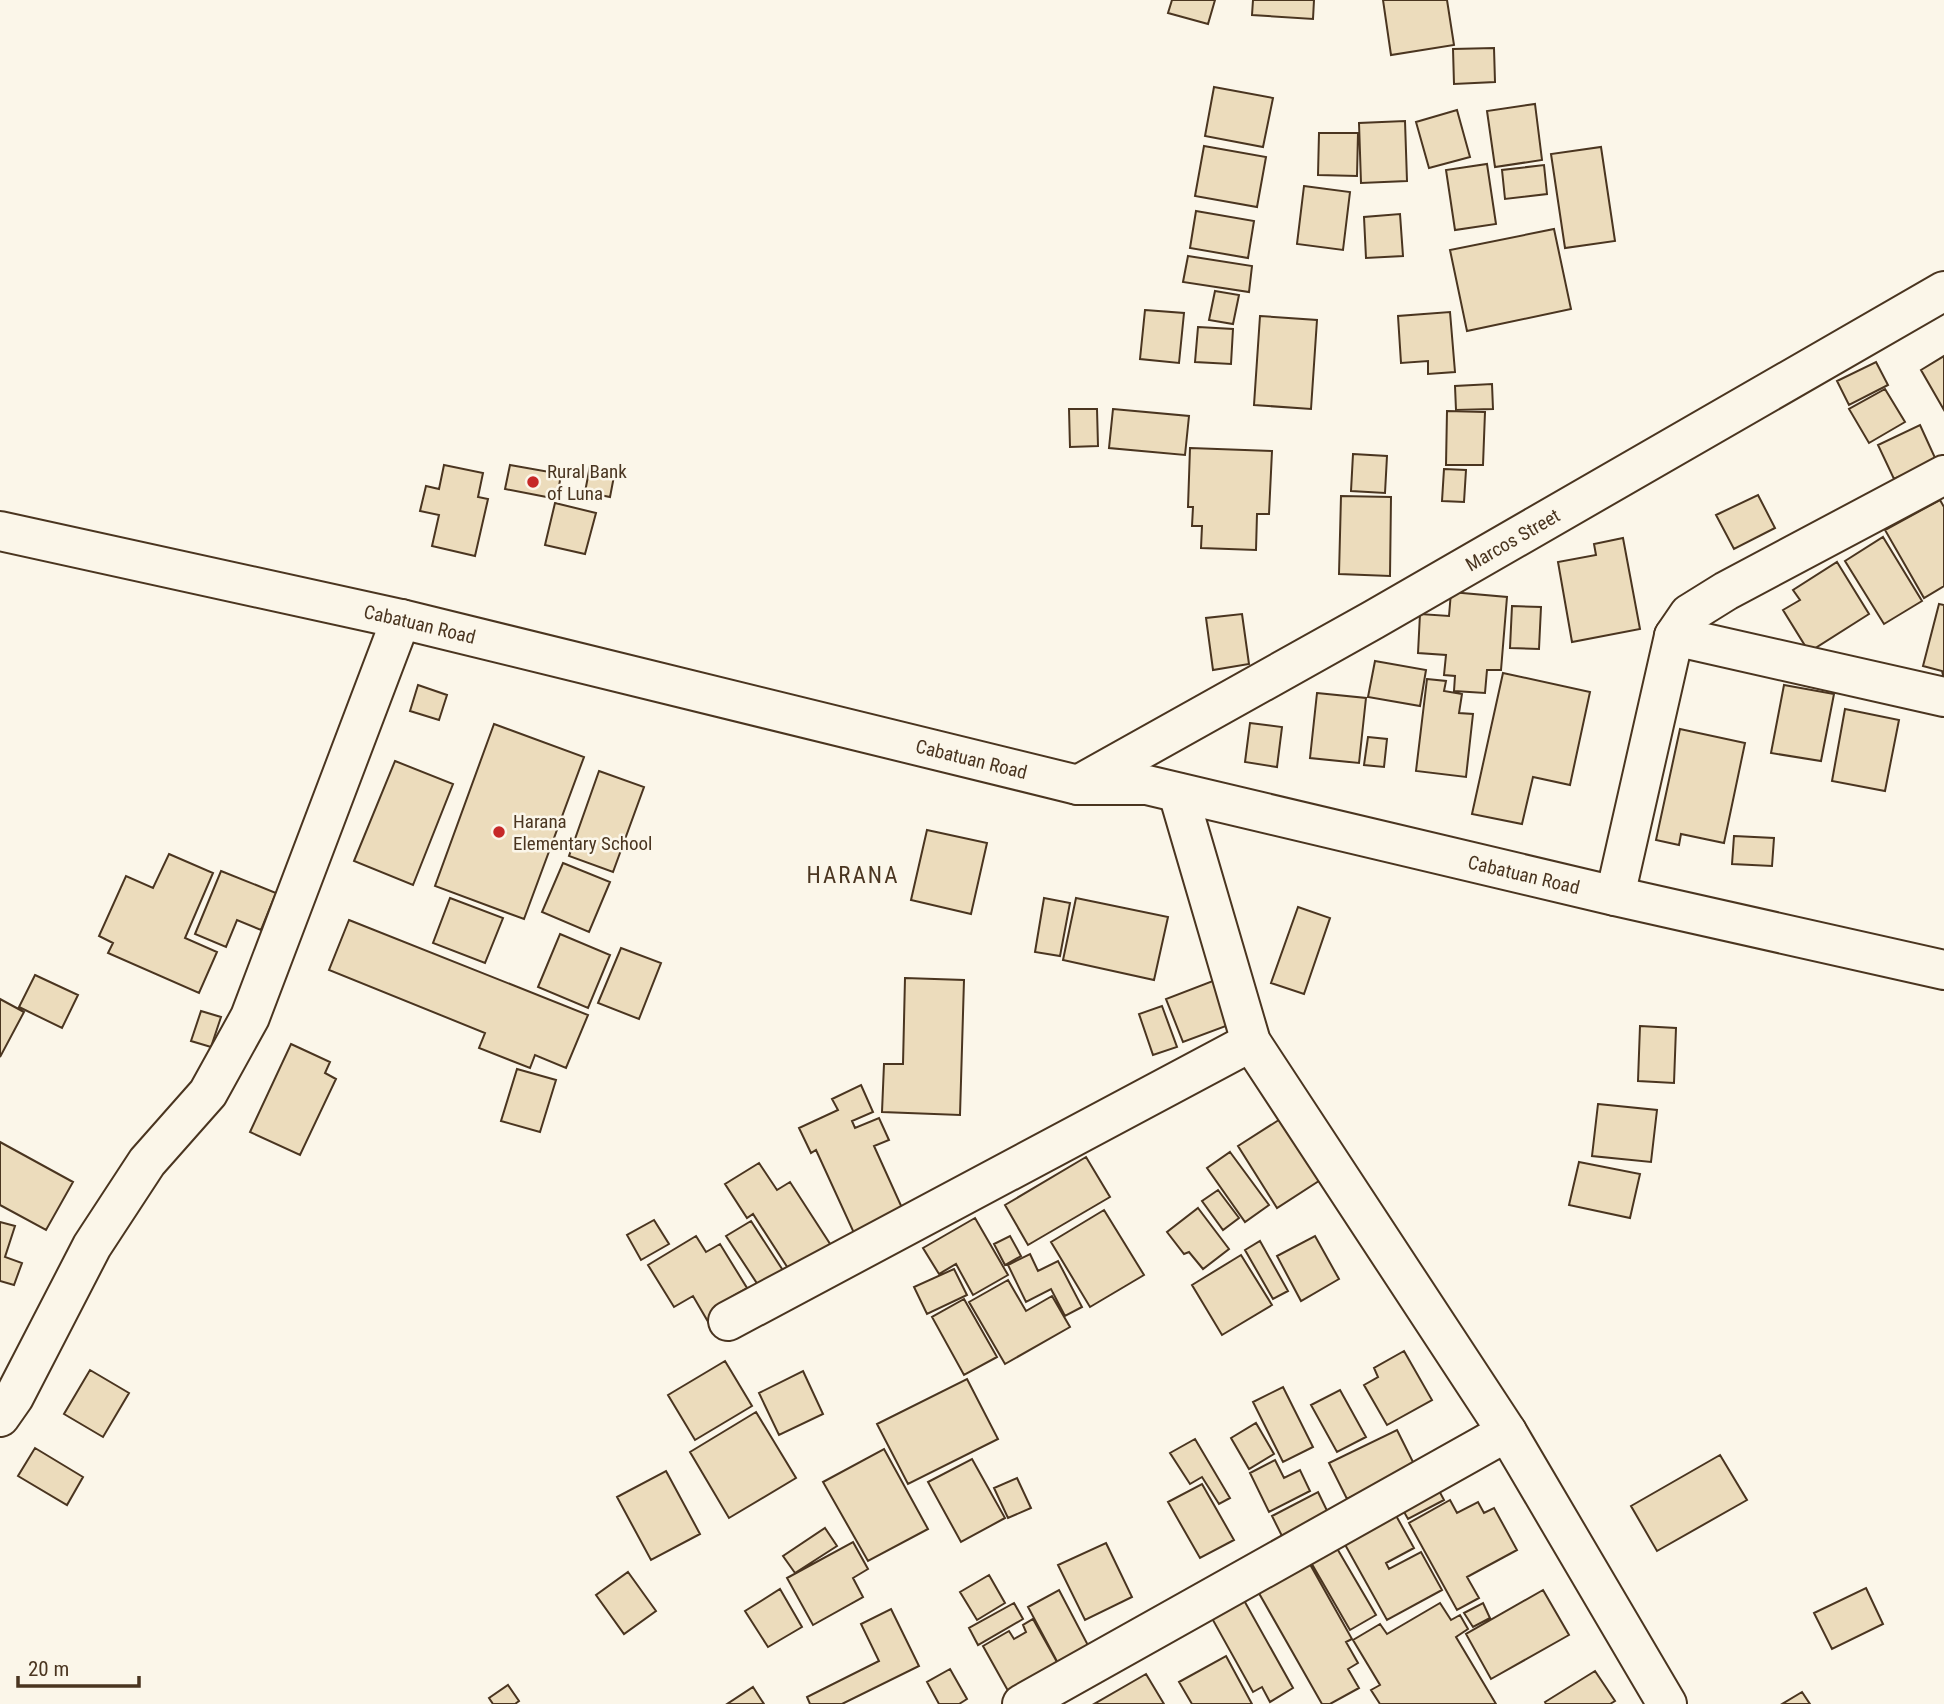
<svg xmlns="http://www.w3.org/2000/svg" width="1944" height="1704" font-family="'Roboto Condensed',sans-serif">
	<rect width="100%" height="100%" fill="#fbf6e9"/>
	<path fill="#ecdcbc" stroke="#4a3520" stroke-width="2" d="M1172,0H1215L1208,24L1168,13Z
		M1253,0H1314L1313,19L1252,15Z
		M1383,0H1447L1454,45L1391,55Z
		M1494,48L1495,82L1454,84L1453,49Z
		M1214,87L1273,98L1263,147L1205,136Z
		M1535,104L1542,160L1495,167L1487,111Z
		M1457,110L1470,157L1429,168L1416,122Z
		M1405,121L1407,181L1361,183L1359,123Z
		M1319,133H1358L1357,176L1318,175Z
		M1204,146L1266,157L1257,207L1195,196Z
		M1601,147L1615,241L1565,248L1551,154Z
		M1487,164L1496,224L1455,230L1446,170Z
		M1544,165L1547,194L1505,199L1502,170Z
		M1304,186L1350,192L1343,250L1297,244Z
		M1196,211L1254,221L1248,258L1190,248Z
		M1400,214L1403,256L1366,258L1364,217Z
		M1554,229L1571,309L1467,331L1450,250Z
		M1188,256L1252,266L1249,292L1183,282Z
		M1215,291L1239,295L1233,324L1209,320Z
		M1145,310L1184,313L1179,363L1140,359Z
		M1450,312L1455,372L1428,374V361L1401,363L1398,316Z
		M1260,316L1317,320L1311,409L1254,405Z
		M1198,327L1233,329L1231,364L1195,362Z
		M1944,356V410L1921,370Z
		M1876,362L1888,385L1849,405L1837,381Z
		M1492,384L1493,409L1456,410L1455,386Z
		M1885,389L1905,422L1869,443L1849,409Z
		M1069,409H1097L1098,446L1070,447Z
		M1113,409L1189,416L1185,455L1109,448Z
		M1447,411L1485,412L1483,465H1446Z
		M1920,425L1936,460L1894,479L1878,445Z
		M1190,448L1272,451L1269,514H1257L1256,550L1201,548L1202,526H1192L1193,507H1188Z
		M1353,454L1387,456L1385,493L1351,491Z
		M444,465L483,473L478,497L488,499L475,556L432,546L439,515L420,511L426,486L439,489Z
		M510,465L561,474L557,499L505,489Z
		M590,466L615,471L610,497L585,492Z
		M1444,469L1466,470L1464,502L1442,501Z
		M1758,495L1775,528L1734,549L1716,515Z
		M1341,496L1391,497L1390,576L1339,574Z
		M1940,500L1944,507V586L1924,598L1885,530Z
		M555,503L596,513L585,554L545,545Z
		M1883,537L1922,601L1884,624L1845,561Z
		M1623,538L1640,629L1572,642L1558,562L1596,555L1594,544Z
		M1837,562L1869,614L1809,652L1783,610L1800,600L1793,590Z
		M1451,592L1507,597L1501,670H1487L1485,693L1454,691L1455,676L1444,675L1446,655L1418,653L1420,614L1449,616Z
		M1939,604L1944,605V679L1942,671L1923,666Z
		M1512,606L1541,607L1539,649L1510,648Z
		M1242,614L1249,664L1213,670L1206,618Z
		M1375,661L1426,670L1420,706L1368,697Z
		M1503,673L1590,692L1570,785L1533,777L1522,824L1472,814Z
		M1427,679L1446,681L1444,691L1462,694L1459,713L1473,714L1466,777L1416,771Z
		M418,685L447,695L439,720L410,711Z
		M1784,685L1834,694L1821,761L1771,753Z
		M1317,693L1366,698L1359,763L1310,758Z
		M1845,709L1899,720L1885,791L1832,781Z
		M1250,723L1282,727L1277,767L1245,762Z
		M494,724L584,757L524,919L435,886Z
		M1680,729L1745,743L1724,843L1681,834L1679,845L1656,840Z
		M1368,737L1387,739L1384,767L1364,765Z
		M395,761L453,784L413,885L354,861Z
		M599,771L644,787L613,872L569,856Z
		M927,830L987,843L971,914L911,900Z
		M1734,836L1774,838L1772,866L1732,864Z
		M169,854L213,873L185,938L217,952L199,993L108,953L113,943L99,936L126,876L153,888Z
		M563,863L610,882L589,932L542,912Z
		M221,871L276,893L261,930L237,920L226,947L195,934Z
		M450,898L503,918L485,963L433,943Z
		M1044,898L1070,903L1060,956L1035,952Z
		M1076,898L1168,917L1154,980L1063,960Z
		M1298,907L1330,918L1304,994L1271,983Z
		M349,920L588,1015L566,1068L535,1055L530,1068L479,1048L485,1033L329,970Z
		M560,934L610,955L588,1008L538,987Z
		M621,948L661,963L639,1019L598,1003Z
		M35,975L78,995L62,1028L19,1007Z
		M905,978L964,980L960,1115L882,1112L884,1064H903Z
		M1218,979L1234,1023L1183,1042L1166,999Z
		M0,999L24,1012L0,1057Z
		M1162,1006L1177,1047L1153,1055L1139,1014Z
		M201,1011L221,1017L211,1047L191,1041Z
		M1640,1026L1676,1028L1674,1083L1638,1081Z
		M291,1044L330,1062L325,1073L336,1079L300,1155L250,1132Z
		M517,1069L556,1080L540,1132L501,1121Z
		M861,1085L873,1112L852,1121L855,1128L879,1118L889,1140L874,1146L903,1210L854,1233L816,1150L811,1153L799,1128L838,1110L832,1099Z
		M1598,1104L1657,1110L1651,1162L1592,1156Z
		M1285,1116L1325,1177L1277,1208L1238,1146Z
		M0,1142L73,1182L46,1230L0,1205Z
		M1230,1152L1269,1205L1245,1222L1207,1168Z
		M1086,1157L1110,1197L1028,1245L1005,1205Z
		M1579,1162L1640,1174L1630,1218L1569,1205Z
		M759,1163L777,1190L790,1182L834,1250L793,1276L753,1214L747,1218L725,1184Z
		M1218,1190L1239,1218L1223,1230L1202,1201Z
		M1198,1208L1229,1249L1203,1269L1189,1252L1184,1254L1167,1232Z
		M1104,1210L1144,1275L1090,1307L1051,1242Z
		M975,1218L1008,1275L973,1295L956,1264L939,1274L923,1248Z
		M654,1220L669,1244L641,1260L627,1235Z
		M751,1221L786,1275L762,1291L726,1236Z
		M0,1222L15,1226L5,1257L22,1263L14,1285L0,1281Z
		M696,1236L706,1252L720,1244L747,1288L733,1296L740,1307L710,1325L693,1296L674,1307L648,1265Z
		M1010,1236L1021,1256L1005,1265L994,1244Z
		M1315,1236L1339,1279L1301,1301L1277,1256Z
		M1260,1241L1288,1291L1273,1299L1245,1250Z
		M1030,1254L1038,1271L1058,1261L1082,1307L1065,1316L1051,1289L1026,1302L1008,1265Z
		M1241,1255L1272,1305L1222,1335L1192,1285Z
		M954,1269L967,1295L927,1314L914,1287Z
		M1008,1280L1026,1311L1052,1296L1070,1327L1005,1364L969,1302Z
		M964,1299L997,1357L964,1375L932,1317Z
		M1404,1351L1432,1400L1387,1425L1364,1385L1378,1377L1374,1368Z
		M725,1361L752,1406L695,1440L668,1395Z
		M90,1370L129,1393L103,1437L64,1414Z
		M803,1371L823,1414L779,1435L759,1393Z
		M967,1379L998,1439L908,1484L877,1424Z
		M1283,1387L1313,1447L1283,1462L1253,1402Z
		M1340,1390L1366,1437L1337,1452L1311,1405Z
		M756,1412L796,1478L729,1518L690,1452Z
		M1256,1423L1274,1454L1249,1469L1231,1438Z
		M1397,1430L1415,1466L1347,1499L1329,1463Z
		M1195,1439L1230,1498L1219,1504L1202,1477L1190,1484L1170,1453Z
		M35,1448L83,1477L67,1505L18,1476Z
		M884,1449L928,1529L868,1561L823,1482Z
		M1720,1455L1747,1500L1657,1551L1631,1506Z
		M972,1459L1005,1518L961,1542L928,1482Z
		M1275,1460L1284,1478L1300,1470L1310,1491L1269,1512L1250,1473Z
		M666,1471L700,1534L651,1560L617,1497Z
		M1017,1478L1031,1508L1008,1518L994,1488Z
		M1435,1483L1444,1500L1408,1519L1399,1503Z
		M1202,1484L1234,1540L1200,1558L1168,1502Z
		M1318,1492L1332,1521L1286,1544L1272,1516Z
		M1450,1500L1457,1513L1478,1502L1484,1513L1494,1508L1517,1550L1467,1577L1479,1598L1457,1610L1409,1523Z
		M1389,1503L1414,1548L1386,1563L1389,1569L1421,1552L1442,1590L1387,1620L1343,1541Z
		M825,1528L837,1546L795,1573L783,1556Z
		M853,1542L868,1569L853,1578L863,1597L813,1625L787,1578Z
		M1106,1543L1132,1597L1085,1620L1058,1565Z
		M1335,1545L1376,1615L1350,1630L1309,1559Z
		M1307,1559L1352,1639L1346,1642L1358,1663L1348,1669L1359,1688L1330,1704H1322L1256,1588Z
		M628,1572L656,1611L624,1634L596,1595Z
		M989,1575L1005,1603L977,1620L960,1592Z
		M1866,1588L1883,1624L1832,1649L1814,1613Z
		M780,1589L802,1627L768,1647L745,1611Z
		M1059,1590L1091,1651L1060,1667L1028,1607Z
		M1543,1590L1569,1635L1491,1679L1466,1634Z
		M1241,1595L1293,1688L1270,1702L1262,1687L1253,1692L1209,1613Z
		M1014,1603L1023,1619L978,1645L969,1628Z
		M1440,1603L1451,1620L1460,1615L1468,1629L1456,1637L1496,1704H1380L1371,1690L1380,1685L1353,1640L1380,1624L1387,1634Z
		M1483,1603L1490,1618L1473,1627L1464,1613Z
		M891,1609L919,1666L842,1704H810L807,1697L879,1661L861,1624Z
		M1033,1619L1062,1671L1012,1698L983,1646L1009,1631L1014,1639L1026,1632L1023,1625Z
		M1226,1656L1252,1704H1192L1179,1682Z
		M950,1669L967,1699L959,1704H939L927,1682Z
		M1595,1671L1615,1701L1610,1704H1546L1545,1702Z
		M1146,1674L1164,1704H1094Z
		M508,1685L519,1701L515,1704H493L489,1698Z
		M753,1687L764,1704H727Z
		M1802,1692L1810,1704H1782Z"/>
	<g fill="none" stroke-linecap="round" stroke-linejoin="round">
		<defs>
			<g id="minor">
				<path d="M1674,636L1944,697"/>
				<path id="s1" d="M1078,785L1373,620L1944,291"/>
				<path d="M1178,793L1251,1042L1507,1432L1667,1704"/>
				<path d="M1615,896L1674,636L1689,614L1726,591L1944,475"/>
				<path d="M728,1321L1251,1042"/>
				<path d="M0,1417L14,1397L92,1246L147,1162L208,1093L250,1017L401,619"/>
				<path d="M1022,1704L1507,1432"/>
			</g>
			<g id="highway">
				<path id="s2" d="M0,531L401,619L1078,785H1147L1615,896L1944,970"/>
			</g>
		</defs>
		<use href="#minor" stroke="#4a3520" stroke-width="42"/>
		<use href="#highway" stroke="#4a3520" stroke-width="42"/>
		<use href="#minor" stroke="#fbf6e9" stroke-width="38"/>
		<use href="#highway" stroke="#fbf6e9" stroke-width="38"/>
	</g>
	<g fill="#c62828" stroke="#fbf6e9" stroke-width="2.5">
		<circle cx="533" cy="482" r="7"/>
		<circle cx="499" cy="832" r="7"/>
	</g>
	<g text-anchor="middle" stroke-width="5" stroke-linejoin="round" paint-order="stroke">
		<g font-size="19" fill="#4a3520" stroke="#fbf6e9" text-anchor="start">
			<text x="547" y="478">Rural Bank<tspan x="547" dy="22">of Luna</tspan></text>
			<text x="513" y="828">Harana<tspan x="513" dy="22">Elementary School</tspan></text>
		</g>
		<g font-size="19" fill="#4a3520" stroke="#fbf6e9">
			<text dy="7" stroke="none"><textPath href="#s1" startOffset="499">Marcos Street</textPath></text>
			<text dy="7" stroke="none"><textPath href="#s2" startOffset="430">Cabatuan Road</textPath></text>
			<text dy="7" stroke="none"><textPath href="#s2" startOffset="998">Cabatuan Road</textPath></text>
			<text dy="7" stroke="none"><textPath href="#s2" startOffset="1564">Cabatuan Road</textPath></text>
		</g>
		<g font-size="23" letter-spacing="2" fill="#4a3520" stroke="#fbf6e9">
			<text x="853" y="883">HARANA</text>
		</g>
	</g>
	<path d="M18 1676v10h121v-10" fill="none" stroke="#4a3520" stroke-width="3.5"/>
	<text x="28" y="1676" font-size="21" fill="#4a3520" stroke="#fbf6e9" stroke-width="5" paint-order="stroke">20 m</text>
</svg>
